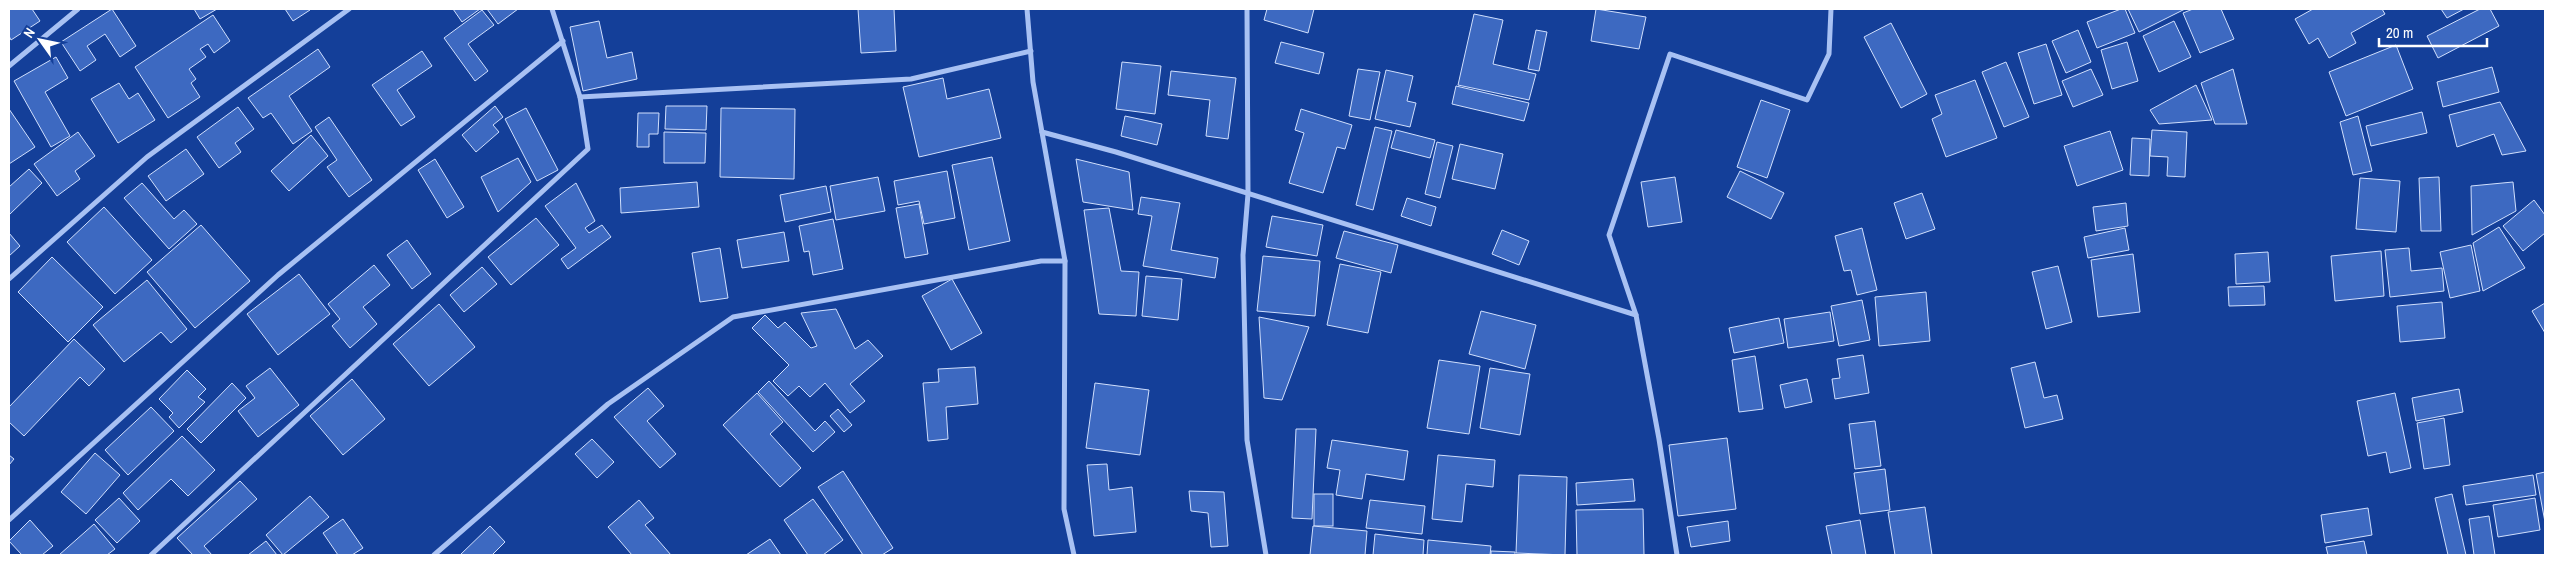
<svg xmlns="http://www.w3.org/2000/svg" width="2554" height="564" viewBox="0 0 2554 564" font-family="'Archivo Narrow',sans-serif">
	<rect width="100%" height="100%" fill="#143f99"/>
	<!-- building -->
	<g fill="#3d69c1" stroke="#d0dffd">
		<path d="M9,9H32L40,21L11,40L9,36Z"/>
		<path d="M112,9L136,46L120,57L105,34L87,46L96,60L80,71L61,42Z"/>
		<path d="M194,9H217L200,19Z"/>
		<path d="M285,9H309L310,10L293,21Z"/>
		<path d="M453,9H480L462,22Z"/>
		<path d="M487,9H518L498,24Z"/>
		<path d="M858,9H894L896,51L861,53Z"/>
		<path d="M1267,9H1314L1308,33L1264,20Z"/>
		<path d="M1596,9L1646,17L1639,49L1591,41Z"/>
		<path d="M2121,9H2125L2135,33L2097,48L2087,22Z"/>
		<path d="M2128,9H2185L2139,32Z"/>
		<path d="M2193,9H2221L2234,39L2200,53L2183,13Z"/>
		<path d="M2313,9H2382L2385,14L2351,33L2356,43L2329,58L2318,38L2309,44L2295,19Z"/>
		<path d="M2441,9H2464L2447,18Z"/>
		<path d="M2480,9H2490L2499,26L2438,58L2427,36Z"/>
		<path d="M482,10L494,25L468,44L488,71L475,81L444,38Z"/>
		<path d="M1474,14L1503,20L1493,64L1536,74L1529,100L1458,85Z"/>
		<path d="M213,15L230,41L214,53L208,44L200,49L206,57L189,69L196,79L191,83L200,97L168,118L135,67Z"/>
		<path d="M599,21L607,58L632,52L637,79L583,91L570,27Z"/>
		<path d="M2174,21L2191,57L2159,72L2143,36Z"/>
		<path d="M1891,23L1927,94L1901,108L1864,37Z"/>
		<path d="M1536,30L1547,32L1539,71L1528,69Z"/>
		<path d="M2078,30L2091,62L2066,73L2052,41Z"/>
		<path d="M1281,42L1324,53L1319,74L1275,63Z"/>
		<path d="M2127,42L2138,81L2112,89L2101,50Z"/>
		<path d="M2046,44L2062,95L2034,104L2018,53Z"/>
		<path d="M2396,45L2413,89L2346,116L2329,72Z"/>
		<path d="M318,49L330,67L289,96L312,131L293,144L271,113L263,118L248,98Z"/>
		<path d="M422,51L432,66L397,90L415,117L401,126L372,85Z"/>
		<path d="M56,57L68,78L45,92L70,136L51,147L14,81Z"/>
		<path d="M1122,62L1161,66L1155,114L1116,109Z"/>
		<path d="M2006,62L2029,117L2004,127L1982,72Z"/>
		<path d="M2492,67L2499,92L2443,107L2437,82Z"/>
		<path d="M1358,69L1380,72L1370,120L1349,116Z"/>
		<path d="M2091,69L2103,95L2073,107L2062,81Z"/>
		<path d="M2233,69L2247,124H2215L2201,83Z"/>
		<path d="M1386,70L1413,76L1407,101L1416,103L1410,127L1375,119Z"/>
		<path d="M1171,71L1236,78L1228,139L1206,136L1210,100L1168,95Z"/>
		<path d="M943,78L947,99L989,89L1001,138L919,157L903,87Z"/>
		<path d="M1975,80L1997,138L1946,157L1932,119L1942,114L1935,95Z"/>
		<path d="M119,83L129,99L138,93L155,120L118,143L91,99Z"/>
		<path d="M2196,85L2212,120L2159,124L2150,110Z"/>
		<path d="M1456,86L1529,103L1524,121L1452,104Z"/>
		<path d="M1761,100L1790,110L1767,178L1737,167Z"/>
		<path d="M2500,102L2526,151L2502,155L2494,134L2457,147L2449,115Z"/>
		<path d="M495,106L503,117L493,125L499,132L476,152L462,135Z"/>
		<path d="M666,106H707L706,130L665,129Z"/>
		<path d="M238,107L254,129L235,143L241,152L219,168L197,137Z"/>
		<path d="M526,108L558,170L537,181L505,119Z"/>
		<path d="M721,108L795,109L794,179L720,177Z"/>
		<path d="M9,109L35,147L9,164Z"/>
		<path d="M1301,109L1352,125L1345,149L1337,147L1323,193L1289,183L1304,133L1295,130Z"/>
		<path d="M2422,112L2427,133L2371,146L2366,126Z"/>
		<path d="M638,113H659L658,134H649V147H637Z"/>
		<path d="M1125,116L1162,124L1157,145L1121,136Z"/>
		<path d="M2358,116L2372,171L2353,175L2340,122Z"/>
		<path d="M329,117L372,180L349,197L327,167L337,160L315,127Z"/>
		<path d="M1375,127L1392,131L1373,210L1356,205Z"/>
		<path d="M1396,130L1435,140L1430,158L1391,148Z"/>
		<path d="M2152,130L2187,132L2185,177L2167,176L2168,157L2150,156Z"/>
		<path d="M2110,131L2123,170L2077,186L2064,146Z"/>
		<path d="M78,132L95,156L75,171L80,179L57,196L34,164Z"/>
		<path d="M664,132L706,133L705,163H664Z"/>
		<path d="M311,135L328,156L289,191L271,171Z"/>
		<path d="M2132,138L2150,139L2149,176L2130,175Z"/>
		<path d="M1437,142L1453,146L1440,198L1425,194Z"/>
		<path d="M1460,144L1503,154L1495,189L1452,179Z"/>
		<path d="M186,149L204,174L166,201L148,176Z"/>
		<path d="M992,157L1010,241L969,250L952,165Z"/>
		<path d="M518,158L531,182L498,212L481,177Z"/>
		<path d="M435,159L464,207L447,218L418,170Z"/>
		<path d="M1076,159L1129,172L1133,210L1083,202Z"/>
		<path d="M29,169L42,183L9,215V187Z"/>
		<path d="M947,171L955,218L924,224L919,201L898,205L894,181Z"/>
		<path d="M1740,171L1784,193L1771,219L1727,197Z"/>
		<path d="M878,177L885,211L836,220L830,186Z"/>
		<path d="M1675,177L1682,222L1648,227L1641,182Z"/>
		<path d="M2439,177L2441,231H2421L2419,178Z"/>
		<path d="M2360,178L2400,181L2396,232L2356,229Z"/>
		<path d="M697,182L699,207L621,213L620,188Z"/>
		<path d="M2513,182L2516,211L2472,235L2471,186Z"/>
		<path d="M142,183L174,219L184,210L197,224L169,249L124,198Z"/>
		<path d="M576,183L595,221L585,228L589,233L602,225L611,237L568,269L561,259L576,248L545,206Z"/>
		<path d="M826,186L831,212L785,222L780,195Z"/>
		<path d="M1922,193L1935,229L1906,239L1894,203Z"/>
		<path d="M1141,197L1180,203L1171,250L1218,258L1215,278L1143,266L1152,216L1138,214Z"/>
		<path d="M1407,198L1436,207L1431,226L1401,216Z"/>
		<path d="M2534,200L2545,215V233L2523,251L2503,226Z"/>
		<path d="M2126,203L2128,226L2096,231L2093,207Z"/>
		<path d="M919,204L928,254L905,258L896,208Z"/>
		<path d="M104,207L152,260L115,294L67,242Z"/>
		<path d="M1109,208L1121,271L1139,272L1136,316L1099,314L1084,210Z"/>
		<path d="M1272,216L1323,225L1317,256L1266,247Z"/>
		<path d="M536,218L559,245L511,285L488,257Z"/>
		<path d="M833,219L843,269L813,275L809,251L804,252L799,226Z"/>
		<path d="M201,225L250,281L195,328L147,272Z"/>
		<path d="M2499,227L2525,268L2483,291L2473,243Z"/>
		<path d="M1862,228L1877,290L1857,295L1851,270L1844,271L1835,236Z"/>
		<path d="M2125,228L2129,250L2088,258L2084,237Z"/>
		<path d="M1502,230L1529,241L1519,265L1492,254Z"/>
		<path d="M1344,231L1398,245L1391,273L1336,258Z"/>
		<path d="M784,232L789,261L742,268L737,240Z"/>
		<path d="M9,233L20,246L9,256Z"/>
		<path d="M407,240L431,274L412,289L387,255Z"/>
		<path d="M2471,245L2480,291L2450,298L2440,252Z"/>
		<path d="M720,248L728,298L700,302L692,253Z"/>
		<path d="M2409,248L2411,271L2442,268L2444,291L2390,297L2385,250Z"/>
		<path d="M2381,251L2384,296L2335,301L2331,256Z"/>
		<path d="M2268,252L2270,282L2236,284L2235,254Z"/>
		<path d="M2133,254L2140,312L2098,317L2091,260Z"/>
		<path d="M1263,256L1320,261L1315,316L1257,311Z"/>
		<path d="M52,257L103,307L68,342L18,292Z"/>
		<path d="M1340,264L1381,272L1368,333L1327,325Z"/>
		<path d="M374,265L390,285L363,307L377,324L350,348L332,326L340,319L328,304Z"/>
		<path d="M2058,266L2072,322L2046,329L2032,272Z"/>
		<path d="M482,267L497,284L464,312L450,295Z"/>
		<path d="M299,274L330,314L278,355L247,314Z"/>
		<path d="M1146,276L1182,279L1178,320L1142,316Z"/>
		<path d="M952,279L982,333L951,350L922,296Z"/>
		<path d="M147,280L187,329L171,343L161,332L124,362L93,325Z"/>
		<path d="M2264,286L2265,305L2229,306L2228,287Z"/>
		<path d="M1926,292L1930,341L1879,346L1875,297Z"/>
		<path d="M1862,300L1870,340L1839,346L1831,306Z"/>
		<path d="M2442,302L2445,338L2400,342L2397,306Z"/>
		<path d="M2545,303V333L2532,311Z"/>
		<path d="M439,304L475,347L429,386L393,344Z"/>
		<path d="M836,309L855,349L868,340L883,356L850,384L865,401L850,413L825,383L810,397L799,386L788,396L773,381L789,365L752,328L765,315L778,328L785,322L811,348L817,346L801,313Z"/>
		<path d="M1481,311L1536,325L1525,369L1469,354Z"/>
		<path d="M1830,312L1834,341L1788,348L1784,319Z"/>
		<path d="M1259,317L1309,327L1282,400L1264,398Z"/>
		<path d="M1779,318L1784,343L1734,353L1729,328Z"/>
		<path d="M74,339L105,369L89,386L80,377L24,436L9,422V407Z"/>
		<path d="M1863,355L1869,393L1835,399L1832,379L1840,378L1837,359Z"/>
		<path d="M1755,356L1763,409L1739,412L1732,360Z"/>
		<path d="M1439,360L1480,366L1469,434L1427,428Z"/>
		<path d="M2035,362L2044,398L2057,395L2063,419L2025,428L2011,368Z"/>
		<path d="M975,367L978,404L946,407L948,439L928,441L923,383L939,382L938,369Z"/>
		<path d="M270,368L299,405L258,437L238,411L255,398L246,386Z"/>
		<path d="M1490,368L1530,374L1520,435L1480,428Z"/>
		<path d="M187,370L206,389L198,397L205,402L179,428L169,417L173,413L159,399Z"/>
		<path d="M352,379L385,419L343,455L310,416Z"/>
		<path d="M1807,379L1812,402L1785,408L1780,385Z"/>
		<path d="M769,381L815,431L825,421L835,432L813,452L758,392Z"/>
		<path d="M232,383L246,398L201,443L187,429Z"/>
		<path d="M1095,383L1149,390L1140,455L1086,448Z"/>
		<path d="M648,388L664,406L647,421L676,454L660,468L614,417Z"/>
		<path d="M2459,389L2463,412L2416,421L2412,398Z"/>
		<path d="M757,393L783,422L770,434L801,468L780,487L723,425Z"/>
		<path d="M2395,393L2411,468L2390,473L2386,452L2368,456L2357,401Z"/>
		<path d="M151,407L174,431L128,475L105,450Z"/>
		<path d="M838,409L852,425L844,432L830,416Z"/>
		<path d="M2444,418L2450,465L2424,469L2417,423Z"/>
		<path d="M1875,421L1881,466L1855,469L1849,424Z"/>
		<path d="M1296,429H1316L1312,519L1292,518Z"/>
		<path d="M182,436L215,470L188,496L171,479L138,510L123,493Z"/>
		<path d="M1727,438L1736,509L1678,516L1669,445Z"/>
		<path d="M592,439L614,462L597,478L575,454Z"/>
		<path d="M1332,440L1408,451L1404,480L1366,474L1362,499L1336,495L1340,470L1327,468Z"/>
		<path d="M95,453L120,475L86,514L61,492Z"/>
		<path d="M9,455L14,459L9,465Z"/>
		<path d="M1438,455L1495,460L1493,487L1466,484L1462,522L1432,519Z"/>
		<path d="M1107,464L1109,490L1132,487L1136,532L1094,536L1087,465Z"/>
		<path d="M1885,469L1890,510L1860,514L1854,473Z"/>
		<path d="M843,471L893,548L882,555H863L818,487Z"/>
		<path d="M2545,472V522L2536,474Z"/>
		<path d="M1519,475L1567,477L1565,555L1516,553Z"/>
		<path d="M2533,475L2536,495L2466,505L2463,486Z"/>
		<path d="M1633,479L1635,501L1577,505L1576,483Z"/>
		<path d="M240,481L257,499L204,546L212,555H193L177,538Z"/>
		<path d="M1189,491L1224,492L1228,546L1211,547L1208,513L1191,511Z"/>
		<rect x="1314" y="494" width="19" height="32"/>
		<path d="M2452,494L2466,555H2448L2435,498Z"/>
		<path d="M310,496L329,517L283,555L266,535Z"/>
		<path d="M119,498L140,521L117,543L95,520Z"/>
		<path d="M2535,498L2540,530L2498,537L2493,505Z"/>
		<path d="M813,499L843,540L823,555H808L784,520Z"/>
		<path d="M639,500L654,518L645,525L671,555H632L608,527Z"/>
		<path d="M1370,500L1425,506L1422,534L1366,528Z"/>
		<path d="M1925,507L1932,555H1895L1888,512Z"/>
		<path d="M2368,508L2372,535L2325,543L2321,515Z"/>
		<path d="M1643,509L1644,555H1577L1576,510Z"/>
		<path d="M2489,516L2495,555H2474L2469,519Z"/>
		<path d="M343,519L363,548L352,555H338L323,533Z"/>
		<path d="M30,520L53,546L42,555H22L9,541Z"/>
		<path d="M1860,520L1866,555H1832L1826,526Z"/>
		<path d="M1728,521L1730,541L1691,547L1687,527Z"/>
		<path d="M94,524L115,549L107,555H59Z"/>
		<path d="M490,526L505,542L492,555H460Z"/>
		<path d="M1313,526L1367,531L1365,555H1310Z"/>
		<path d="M1375,534L1424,540L1423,555H1373Z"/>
		<path d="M770,539L781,555H746Z"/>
		<path d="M1428,540L1491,546L1490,555H1427Z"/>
		<path d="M266,541L277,555H248Z"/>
		<path d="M2364,541L2367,555H2328L2326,547Z"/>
		<path d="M1491,551L1515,552V555H1491Z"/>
	</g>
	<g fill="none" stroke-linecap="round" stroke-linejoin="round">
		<!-- minor -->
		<g stroke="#a8c1f3" stroke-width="5">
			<path d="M1027,9L1033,82L1065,261L1064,509L1074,555"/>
			<path d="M1247,9L1248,194L1243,255L1247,440L1266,555"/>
			<path d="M9,66L78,9"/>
			<path d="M580,97L911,79L1031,51"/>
			<path d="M1042,132L1116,152L1636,315"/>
			<path d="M9,279L147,157L349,9"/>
			<path d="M9,520L278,275L563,41"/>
			<path d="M151,555L588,149L580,97L552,9"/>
			<path d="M434,555L608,404L733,317L1041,261H1065"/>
			<path d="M1677,555L1659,439L1636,315L1609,235L1670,54L1807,100L1829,54L1831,9"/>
		</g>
	</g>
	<!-- border -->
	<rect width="2554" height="564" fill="none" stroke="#ffffff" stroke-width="20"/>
	<!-- north arrow -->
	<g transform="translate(40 40) rotate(303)" stroke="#143f99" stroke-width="4" paint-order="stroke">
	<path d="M0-4L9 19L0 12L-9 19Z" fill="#ffffff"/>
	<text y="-8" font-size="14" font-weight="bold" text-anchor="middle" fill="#ffffff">N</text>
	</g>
	<!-- scale -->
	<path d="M2379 38v8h108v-8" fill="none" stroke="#ffffff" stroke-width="2.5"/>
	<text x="2386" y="38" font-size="15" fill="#ffffff" stroke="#143f99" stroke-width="4" paint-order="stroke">20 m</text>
</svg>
